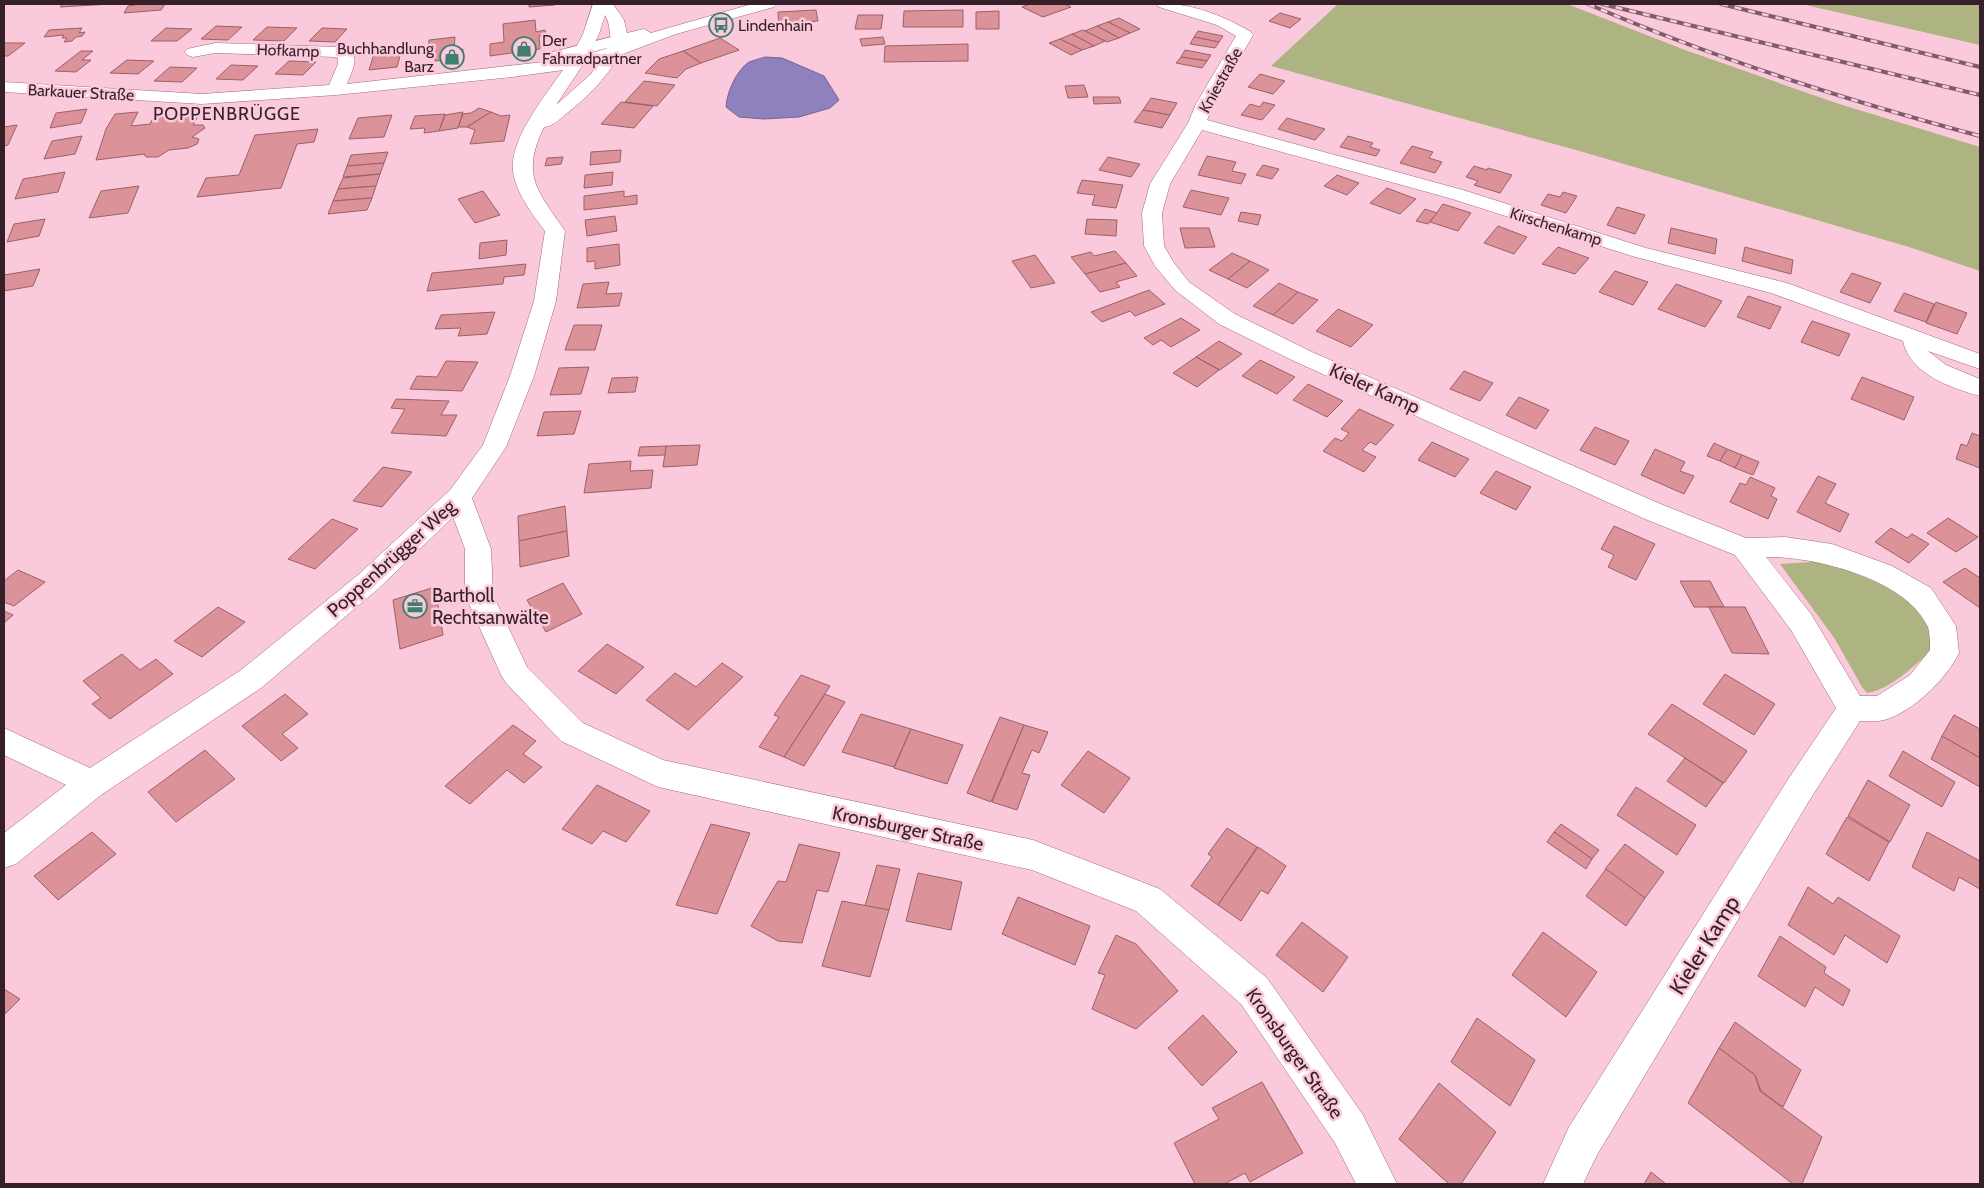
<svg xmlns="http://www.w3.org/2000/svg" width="1984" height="1188" viewBox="0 0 1984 1188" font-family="Cabin,sans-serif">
	<rect width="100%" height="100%" fill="#fac9db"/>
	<!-- green -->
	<g fill="#adb381">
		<path d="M1338,4H1567L1685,50L1836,103L1980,147V271L1909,247L1576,150L1271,66Z"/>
		<path d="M1802,4H1980V45L1810,6Z"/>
		<path d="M1828,561L1887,587L1912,603L1931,630L1933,649C1916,664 1890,690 1867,693L1862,687L1835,639L1780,564Z"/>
	</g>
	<!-- water -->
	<path fill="#8e81bd" stroke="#736490" d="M765,57L782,58L824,76L839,100L830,108L799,117L764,119L739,117L726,107C727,92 736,71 749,62C754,60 760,59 765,57Z"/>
	<!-- building -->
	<g fill="#dc9299" stroke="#9b6167">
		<path d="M63,4H111L60,7Z"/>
		<path d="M141,4H165L161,10L124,13L128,6Z"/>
		<path d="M529,4H555V5L529,7Z"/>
		<path d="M1030,4H1065L1071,7L1043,17L1022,7Z"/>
		<path d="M816,10L818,21L805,22L806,29L779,31L778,12Z"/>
		<path d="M963,10V27H903L904,11Z"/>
		<path d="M999,11V29H976V12Z"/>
		<path d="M1280,13L1301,19L1290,28L1269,21Z"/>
		<path d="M858,15H883L881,29H855Z"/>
		<path d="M1119,18L1140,29L1130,33L1108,22Z"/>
		<path d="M535,20L536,32L545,30L546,35L539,36L540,49L490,56V44L504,42L503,24Z"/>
		<path d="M1108,22L1130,33L1119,38L1097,26Z"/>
		<path d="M216,26L242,27L228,40L201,39Z"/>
		<path d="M1097,26L1119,38L1107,42L1085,31Z"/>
		<path d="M267,27L297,28L284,41L253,40Z"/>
		<path d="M82,28L79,33L85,32L82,36L76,37L72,41L64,42L67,38H62L64,35L44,37L49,30Z"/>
		<path d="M166,28L192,29L177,41H151Z"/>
		<path d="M322,28L347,29L335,42L309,41Z"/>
		<path d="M1083,30L1105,41L1094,46L1072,34Z"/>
		<path d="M1198,31L1223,36L1219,42L1194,37Z"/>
		<path d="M1072,34L1094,46L1082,50L1060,39Z"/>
		<path d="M455,37L454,50L463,49V58L435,61V57L428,58L429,40Z"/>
		<path d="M883,37L885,44L862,46L860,39Z"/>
		<path d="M1194,37L1219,42L1215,48L1190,44Z"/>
		<path d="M720,38L739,50L701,63L683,51Z"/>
		<path d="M1060,39L1082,50L1071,55L1049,43Z"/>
		<path d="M4,43H25L8,56H4Z"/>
		<path d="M968,44V61L884,62L885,46Z"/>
		<path d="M390,49L389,53L401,52L397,67L369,70L375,51Z"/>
		<path d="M1185,50L1211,55L1207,61L1181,57Z"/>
		<path d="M81,51H93L82,60H91L76,72L55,71Z"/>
		<path d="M683,51L701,63L686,69L677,78L645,73L659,59Z"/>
		<path d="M1181,57L1207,61L1202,68L1176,63Z"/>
		<path d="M127,60L154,61L138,74L110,73Z"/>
		<path d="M289,61L316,62L303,75L275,74Z"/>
		<path d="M231,65L258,66L243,80L216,79Z"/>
		<path d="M170,67L197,68L182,82L154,81Z"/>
		<path d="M1260,74L1285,81L1273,94L1248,87Z"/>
		<path d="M644,81L675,85L657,106L625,102Z"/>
		<path d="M1084,85L1088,97L1068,98L1065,86Z"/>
		<path d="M1093,97H1119L1121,103L1094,104Z"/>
		<path d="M1151,98L1177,103L1170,115L1143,110Z"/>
		<path d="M621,102L653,106L634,128L601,124Z"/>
		<path d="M1263,102L1275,105L1262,120L1241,115L1250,104L1260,107Z"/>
		<path d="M479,108L491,112L467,127H458L463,114L471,113Z"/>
		<path d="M87,109L81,123L50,128L56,113Z"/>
		<path d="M1143,110L1170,115L1162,128L1134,122Z"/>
		<path d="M138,112L131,126L150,124L153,118L169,116L167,119L194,113L198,116L193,125H203L205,128L192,137L199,139L197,144L188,148L169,150L158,157H147L145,156V154L96,160L106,129L115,114Z"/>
		<path d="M463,112L458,128L439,131L445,115Z"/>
		<path d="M491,112L501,116L510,115L504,141L470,144L475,130L467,127Z"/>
		<path d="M445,114L439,131L424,133L425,128L410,129L415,116Z"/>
		<path d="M392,115L384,137L349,139L358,118Z"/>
		<path d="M1287,118L1325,129L1315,140L1278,129Z"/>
		<path d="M17,125L8,145L4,146V127Z"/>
		<path d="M318,129L314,142L297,144L281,188L197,197L206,178L239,175L255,135Z"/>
		<path d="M82,136L75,154L44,159L52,141Z"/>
		<path d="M1348,136L1373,143L1370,147L1380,150L1376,156L1340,147Z"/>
		<path d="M1412,146L1433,152L1429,158L1442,162L1435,173L1400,163Z"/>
		<path d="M621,150L620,162L590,165L591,152Z"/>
		<path d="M388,152L384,163L347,166L351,155Z"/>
		<path d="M1207,156L1236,162L1232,171L1246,174L1241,184L1198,175Z"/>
		<path d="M563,157L561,164L545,166L547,158Z"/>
		<path d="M1108,157L1140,164L1131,177L1099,170Z"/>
		<path d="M384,163L380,174L343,177L347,166Z"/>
		<path d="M1263,165L1279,169L1272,179L1256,175Z"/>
		<path d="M1474,166L1487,170L1488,168L1512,175L1500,193L1474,185L1478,181L1466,177Z"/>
		<path d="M65,172L58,192L15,199L23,179Z"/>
		<path d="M613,172L612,185L584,188L585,175Z"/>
		<path d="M380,174L376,186L338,189L343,178Z"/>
		<path d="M1337,175L1359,183L1347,195L1324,186Z"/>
		<path d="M1082,180L1123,185L1116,208L1092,205L1095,195L1077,193Z"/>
		<path d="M139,186L128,213L89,218L101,191Z"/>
		<path d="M376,186L372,198L333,201L338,189Z"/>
		<path d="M1387,188L1416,199L1400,214L1370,203Z"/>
		<path d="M1191,190L1229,198L1221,215L1183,207Z"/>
		<path d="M483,191L500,215L475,223L458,199Z"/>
		<path d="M624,191V197L637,195V204L584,210V196Z"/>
		<path d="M1563,192L1577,196L1566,213L1541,205L1548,194L1560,197Z"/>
		<path d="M372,198L367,210L328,214L333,201Z"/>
		<path d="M1443,204L1471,213L1458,231L1430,222Z"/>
		<path d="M1617,207L1645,215L1635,234L1607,225Z"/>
		<path d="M1425,209L1437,213L1428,224L1416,221Z"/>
		<path d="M1241,212L1261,215L1258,225L1238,221Z"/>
		<path d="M615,216L617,231L587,236L585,220Z"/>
		<path d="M45,219L39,236L7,242L14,224Z"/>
		<path d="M1087,219L1117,220L1116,236L1085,234Z"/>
		<path d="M1498,226L1527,237L1514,254L1484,243Z"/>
		<path d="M1180,228H1209L1215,247L1185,248Z"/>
		<path d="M1671,228L1717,239L1715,254L1668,243Z"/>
		<path d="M507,240L506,255L479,259L480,243Z"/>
		<path d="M619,244L620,265L595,269V261L587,262V248Z"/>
		<path d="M1558,247L1589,258L1575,274L1542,264Z"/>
		<path d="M1745,247L1793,260L1791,274L1742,261Z"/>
		<path d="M1115,251L1126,263L1085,274L1071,257L1091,252L1094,256Z"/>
		<path d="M1232,253L1250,261L1228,279L1209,270Z"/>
		<path d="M1035,255L1055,283L1031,288L1012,261Z"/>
		<path d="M1250,261L1269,270L1247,288L1228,279Z"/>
		<path d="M1126,263L1137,276L1116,282L1120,287L1100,292L1085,274Z"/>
		<path d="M526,264L524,275L504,277L503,284L427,291L432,273Z"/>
		<path d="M40,269L33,286L4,291V275Z"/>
		<path d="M1615,271L1648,282L1633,305L1599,292Z"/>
		<path d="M1852,273L1881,283L1870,303L1840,292Z"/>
		<path d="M609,282L606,294L622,293L619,306L577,308L583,284Z"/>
		<path d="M1279,283L1298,292L1273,315L1253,306Z"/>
		<path d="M1676,284L1722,301L1705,327L1658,309Z"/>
		<path d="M1149,290L1165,304L1135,316L1130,311L1102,322L1091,312Z"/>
		<path d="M1298,292L1318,300L1293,324L1273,315Z"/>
		<path d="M1904,293L1934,304L1926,322L1894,311Z"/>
		<path d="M1748,296L1781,307L1770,329L1737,317Z"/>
		<path d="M1936,302L1967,313L1957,334L1926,323Z"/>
		<path d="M1338,309L1373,325L1351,347L1316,331Z"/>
		<path d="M495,312L487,334L458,336L461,328L435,329L441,315Z"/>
		<path d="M1181,318L1200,330L1171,347L1161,340L1153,345L1144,338Z"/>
		<path d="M1812,321L1850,334L1839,356L1801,342Z"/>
		<path d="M574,325H602L595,350H565Z"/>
		<path d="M1219,341L1242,354L1220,370L1196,357Z"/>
		<path d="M1196,357L1219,370L1197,387L1173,373Z"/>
		<path d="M1260,360L1295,377L1277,394L1242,376Z"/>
		<path d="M446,361L478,362L462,391L410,389L417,376L437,377Z"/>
		<path d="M589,367L581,394L550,395L559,368Z"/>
		<path d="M1464,371L1493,383L1480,401L1450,389Z"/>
		<path d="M638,377L635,392L608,393L612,378Z"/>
		<path d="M1862,377L1914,397L1904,420L1851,399Z"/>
		<path d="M1308,384L1343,401L1327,417L1293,400Z"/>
		<path d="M1519,397L1549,410L1536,429L1506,415Z"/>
		<path d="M396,399L449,401L441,415H457L446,436L391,433L405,409L391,408Z"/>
		<path d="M1359,409L1394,425L1376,445L1370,442L1362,450L1376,457L1364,472L1323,451L1335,438L1342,441L1349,433L1341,429Z"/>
		<path d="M581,411L574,434L537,436L544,412Z"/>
		<path d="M1595,427L1629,441L1615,465L1580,450Z"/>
		<path d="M1972,433L1980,436V468L1956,459L1961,444L1967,446Z"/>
		<path d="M1432,442L1469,459L1455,477L1418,460Z"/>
		<path d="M1714,443L1727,449L1720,461L1707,456Z"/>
		<path d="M700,445L697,465L663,467L666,446Z"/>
		<path d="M666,446L665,455L638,456L640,447Z"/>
		<path d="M1655,449L1685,462L1680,471L1694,476L1684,494L1641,475Z"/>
		<path d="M1727,449L1742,455L1735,468L1720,461Z"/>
		<path d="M1742,455L1759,462L1753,475L1735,468Z"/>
		<path d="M631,461L630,471L653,470L651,488L584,493L589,464Z"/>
		<path d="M383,467L412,472L382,507L353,501Z"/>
		<path d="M1496,471L1531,487L1516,510L1480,493Z"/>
		<path d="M1818,476L1836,484L1825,503L1849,514L1840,532L1797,512Z"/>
		<path d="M1750,477L1775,488L1771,496L1777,499L1768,519L1730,502L1740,483L1746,485Z"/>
		<path d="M565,506L567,531L519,541L518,516Z"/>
		<path d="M1948,518L1978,537L1956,552L1927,533Z"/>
		<path d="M332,519L358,529L315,569L288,559Z"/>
		<path d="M1614,526L1655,544L1636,580L1608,567L1614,555L1601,549Z"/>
		<path d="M1891,528L1907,538L1912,534L1929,544L1909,563L1875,542Z"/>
		<path d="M567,531L569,556L520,567L519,541Z"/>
		<path d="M1965,568L1980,578V608L1943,582Z"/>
		<path d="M18,570L45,582L14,606L4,602V581Z"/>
		<path d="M1680,581H1710L1724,607H1694Z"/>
		<path d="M563,583L582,614L546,632L527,600Z"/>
		<path d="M435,587L443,635L400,649L393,600Z"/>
		<path d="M218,607L245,622L202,657L174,641Z"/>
		<path d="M1709,607H1745L1769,654L1732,653Z"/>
		<path d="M4,611L13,615L4,623Z"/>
		<path d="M607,644L644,667L616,694L578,671Z"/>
		<path d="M122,654L140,670L156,659L173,674L110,719L92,704L101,698L83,681Z"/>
		<path d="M722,663L743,677L688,730L646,700L675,673L696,687Z"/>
		<path d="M1725,674L1775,704L1754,735L1703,704Z"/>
		<path d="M801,675L830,686L784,757L759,747L779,717L774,715Z"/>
		<path d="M285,694L308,714L282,734L298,748L281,761L242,726Z"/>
		<path d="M825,694L845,702L804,766L784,757Z"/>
		<path d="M1672,704L1747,751L1724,783L1648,734Z"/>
		<path d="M861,714L911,729L894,767L842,752Z"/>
		<path d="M1954,715L1980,729V758L1942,736Z"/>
		<path d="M1000,717L1024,725L991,802L967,793Z"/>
		<path d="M513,725L536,741L523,754L542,767L524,783L507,770L470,804L445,786Z"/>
		<path d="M1024,725L1048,732L1039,753L1032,750L1022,773L1030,775L1017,810L992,802Z"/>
		<path d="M911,729L963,745L947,784L894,768Z"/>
		<path d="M1942,736L1980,758V787L1931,759Z"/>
		<path d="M205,750L235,779L176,822L148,792Z"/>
		<path d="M1088,751L1130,778L1104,813L1061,785Z"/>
		<path d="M1903,751L1955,782L1942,807L1889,776Z"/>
		<path d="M1685,758L1723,783L1706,807L1667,781Z"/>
		<path d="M1868,780L1910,805L1890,842L1848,816Z"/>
		<path d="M597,785L650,811L626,842L603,831L592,844L562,829Z"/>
		<path d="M1636,787L1696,825L1677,855L1617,815Z"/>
		<path d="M1847,817L1889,842L1869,881L1826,854Z"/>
		<path d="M711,824L750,833L717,914L676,905Z"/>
		<path d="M1561,824L1599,850L1592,859L1554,832Z"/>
		<path d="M1227,828L1257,847L1218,905L1191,886L1212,857L1208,854Z"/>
		<path d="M92,832L116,854L58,900L34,876Z"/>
		<path d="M1554,832L1592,859L1586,869L1547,842Z"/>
		<path d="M1927,832L1980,861V889L1959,877L1954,891L1912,867Z"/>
		<path d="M799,844L840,853L828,892L817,890L802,943L778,941L751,926L778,881L786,882Z"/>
		<path d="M1625,844L1664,872L1645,898L1605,869Z"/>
		<path d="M1258,847L1286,866L1268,894L1261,890L1241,921L1218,905Z"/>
		<path d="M877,865L900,869L889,910L865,906Z"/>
		<path d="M1606,869L1645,898L1626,926L1586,896Z"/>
		<path d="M918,873L962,882L951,930L906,921Z"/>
		<path d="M1808,887L1833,904L1838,897L1900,936L1887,963L1845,935L1834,955L1788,925Z"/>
		<path d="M1018,897L1090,926L1075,965L1002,934Z"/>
		<path d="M842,901L889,910L870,977L822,966Z"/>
		<path d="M1302,922L1348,957L1323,992L1276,955Z"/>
		<path d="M1543,932L1597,972L1566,1017L1512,975Z"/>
		<path d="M1116,935L1136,944L1178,991L1136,1029L1092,1009L1105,975L1098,973Z"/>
		<path d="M1780,936L1826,967L1824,973L1850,990L1843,1006L1815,987L1805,1007L1758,976Z"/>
		<path d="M4,989L20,999L4,1015Z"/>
		<path d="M1203,1015L1237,1052L1202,1086L1168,1048Z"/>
		<path d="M1477,1018L1535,1060L1510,1106L1451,1062Z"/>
		<path d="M1735,1022L1801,1070L1783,1107L1761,1091L1755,1075L1719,1048Z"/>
		<path d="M1719,1048L1755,1075L1760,1091L1822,1137L1802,1184H1793L1688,1103Z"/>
		<path d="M1262,1082L1303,1153L1250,1182L1245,1173L1224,1184H1195L1174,1143L1219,1119L1212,1108Z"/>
		<path d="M1439,1083L1496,1132L1461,1184H1449L1399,1139Z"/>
		<path d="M1651,1172L1666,1184H1644Z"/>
	</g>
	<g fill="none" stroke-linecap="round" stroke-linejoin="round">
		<!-- street casing -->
		<g stroke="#9f697f" stroke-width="1">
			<g id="street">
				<path d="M1156,4C1189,2 1222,15 1251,32L1253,35L1214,104L1207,120L1463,190L1646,248L1787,283L1980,354V369L1928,351L1946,365L1980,379V396C1951,388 1910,374 1903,341L1771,293L1632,256L1449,198L1202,130L1170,184L1162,213L1164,246L1174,263L1189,282L1235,314L1312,352L1663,505L1746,538L1785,537L1832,544L1892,566L1931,588L1956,626L1959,653C1946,679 1913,712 1884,720C1877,722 1868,721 1860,721L1809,801L1597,1155L1583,1184H1543L1569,1127L1787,781L1836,708L1791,630L1735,555L1645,519L1296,362L1219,324L1175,290L1155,266L1144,246L1142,213L1150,184L1188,123L1196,104L1236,36L1217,25L1159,7ZM1766,557C1814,556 1907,579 1928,627C1930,634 1930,643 1930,650L1910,675L1877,696H1860L1811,614Z"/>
				<path d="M619,35L625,37L627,40C613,71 593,93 566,114C559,120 553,126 544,127C520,176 538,191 565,231L556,301L534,376L506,447L472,498L491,549L493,595L527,667L583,723L663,760L1033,840L1160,889L1267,978L1363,1115L1397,1184H1356L1335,1143L1241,1004L1136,911L1032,870L658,787L561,741L506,683L501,675L465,595V549L453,517L378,589L261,688L101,795L16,864L4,868V833L66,785L4,755V728L90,768L241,670L358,575L450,490L483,445L510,376L534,301L545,231C533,215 519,197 514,177C505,144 545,96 563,70L512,77L336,95L202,104L4,92V82L202,94L329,85L338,64V58L336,57L215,53L193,57L187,55L185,52L187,49L215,43L338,47C363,53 354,65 347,84L552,61L547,57L549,53ZM607,48L591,74L556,105L584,63L582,59L576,58L564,60Z"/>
			</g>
		</g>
		<!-- secondary casing -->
		<g stroke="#9f697f" stroke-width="1">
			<path id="secondary" d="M593,4H613L624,20L627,33L644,29L651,33L752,4H777L774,7L676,34L620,55L576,68L570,67L568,63L583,34ZM605,15C611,24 608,35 613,43L618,45L589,54L599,34Z"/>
		</g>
		<!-- street -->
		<use href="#street" fill="#fff" fill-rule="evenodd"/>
		<!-- secondary -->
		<use href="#secondary" fill="#fff" fill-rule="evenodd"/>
		<!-- rail casing -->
		<g stroke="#7d5d69" stroke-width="4">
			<g id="rail">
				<path d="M1588,4C1715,59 1846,100 1980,136"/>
				<path d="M1602,4L1980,95"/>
				<path d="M1721,4L1980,67"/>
			</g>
		</g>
		<!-- rail -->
		<use href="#rail" stroke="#fac9db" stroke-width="2.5" stroke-dasharray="7" stroke-linecap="butt"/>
	</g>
	<!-- icons -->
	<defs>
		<g id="bus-ring" transform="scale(1.25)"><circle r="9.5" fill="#fac9db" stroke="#3f7f6d" stroke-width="1.5"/><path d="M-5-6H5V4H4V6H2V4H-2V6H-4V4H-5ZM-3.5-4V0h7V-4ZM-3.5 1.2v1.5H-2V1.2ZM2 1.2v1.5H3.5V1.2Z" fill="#3f7f6d"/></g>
		<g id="shop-ring" transform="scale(1.25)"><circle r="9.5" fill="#fac9db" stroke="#3f7f6d" stroke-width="1.5"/><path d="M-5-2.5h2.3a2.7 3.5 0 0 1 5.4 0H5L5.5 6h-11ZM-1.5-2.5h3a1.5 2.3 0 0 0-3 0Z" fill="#3f7f6d"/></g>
		<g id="office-ring" transform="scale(1.25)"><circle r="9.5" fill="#fac9db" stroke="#3f7f6d" stroke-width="1.5"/><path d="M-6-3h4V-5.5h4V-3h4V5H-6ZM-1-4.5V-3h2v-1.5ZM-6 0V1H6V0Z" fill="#3f7f6d"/></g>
	</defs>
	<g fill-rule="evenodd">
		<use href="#bus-ring" x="721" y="25"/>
		<use href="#shop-ring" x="524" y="49"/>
		<use href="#shop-ring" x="452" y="57"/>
		<use href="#office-ring" x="415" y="606"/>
	</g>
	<g text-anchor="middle" stroke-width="5" stroke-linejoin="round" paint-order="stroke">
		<!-- far-poi labels -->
		<g font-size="16" fill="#351f28" stroke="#fac9db" text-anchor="start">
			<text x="738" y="31">Lindenhain</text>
			<text x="542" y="46">Der<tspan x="542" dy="18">Fahrradpartner</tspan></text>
			<text x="434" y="54" text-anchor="end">Buchhandlung<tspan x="434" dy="18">Barz</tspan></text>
		</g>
		<!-- far-street labels -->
		<g font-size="16" fill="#351f28" stroke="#fac9db">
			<text transform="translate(288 50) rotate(2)" y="6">Hofkamp</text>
			<text transform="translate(1220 80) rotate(-61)" y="6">Kniestraße</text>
			<text transform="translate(81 92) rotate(3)" y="6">Barkauer Straße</text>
			<text transform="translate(1556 226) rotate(17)" y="6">Kirschenkamp</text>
		</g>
		<!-- far-quarter labels -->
		<g font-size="18" letter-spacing="1" fill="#351f28" stroke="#fac9db">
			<text x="227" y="120">POPPENBRÜGGE</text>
		</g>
		<!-- street labels -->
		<g font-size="19" fill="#351f28" stroke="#fac9db">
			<text transform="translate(1375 388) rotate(24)" y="7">Kieler Kamp</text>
			<text transform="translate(391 558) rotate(-42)" y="7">Poppenbrügger Weg</text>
			<text transform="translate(908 828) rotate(12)" y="7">Kronsburger Straße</text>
			<text transform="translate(1295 1053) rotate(55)" y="7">Kronsburger Straße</text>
		</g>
		<!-- poi labels -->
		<g font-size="19" fill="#351f28" stroke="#fac9db" text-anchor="start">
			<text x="432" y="602">Bartholl<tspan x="432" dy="22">Rechtsanwälte</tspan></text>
		</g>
		<!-- near-street labels -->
		<g font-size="22" fill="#351f28" stroke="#fac9db">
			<text transform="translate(1704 945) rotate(-58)" y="8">Kieler Kamp</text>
		</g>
	</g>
	<!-- border -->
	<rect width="1984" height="1188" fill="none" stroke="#351f28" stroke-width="10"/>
</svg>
